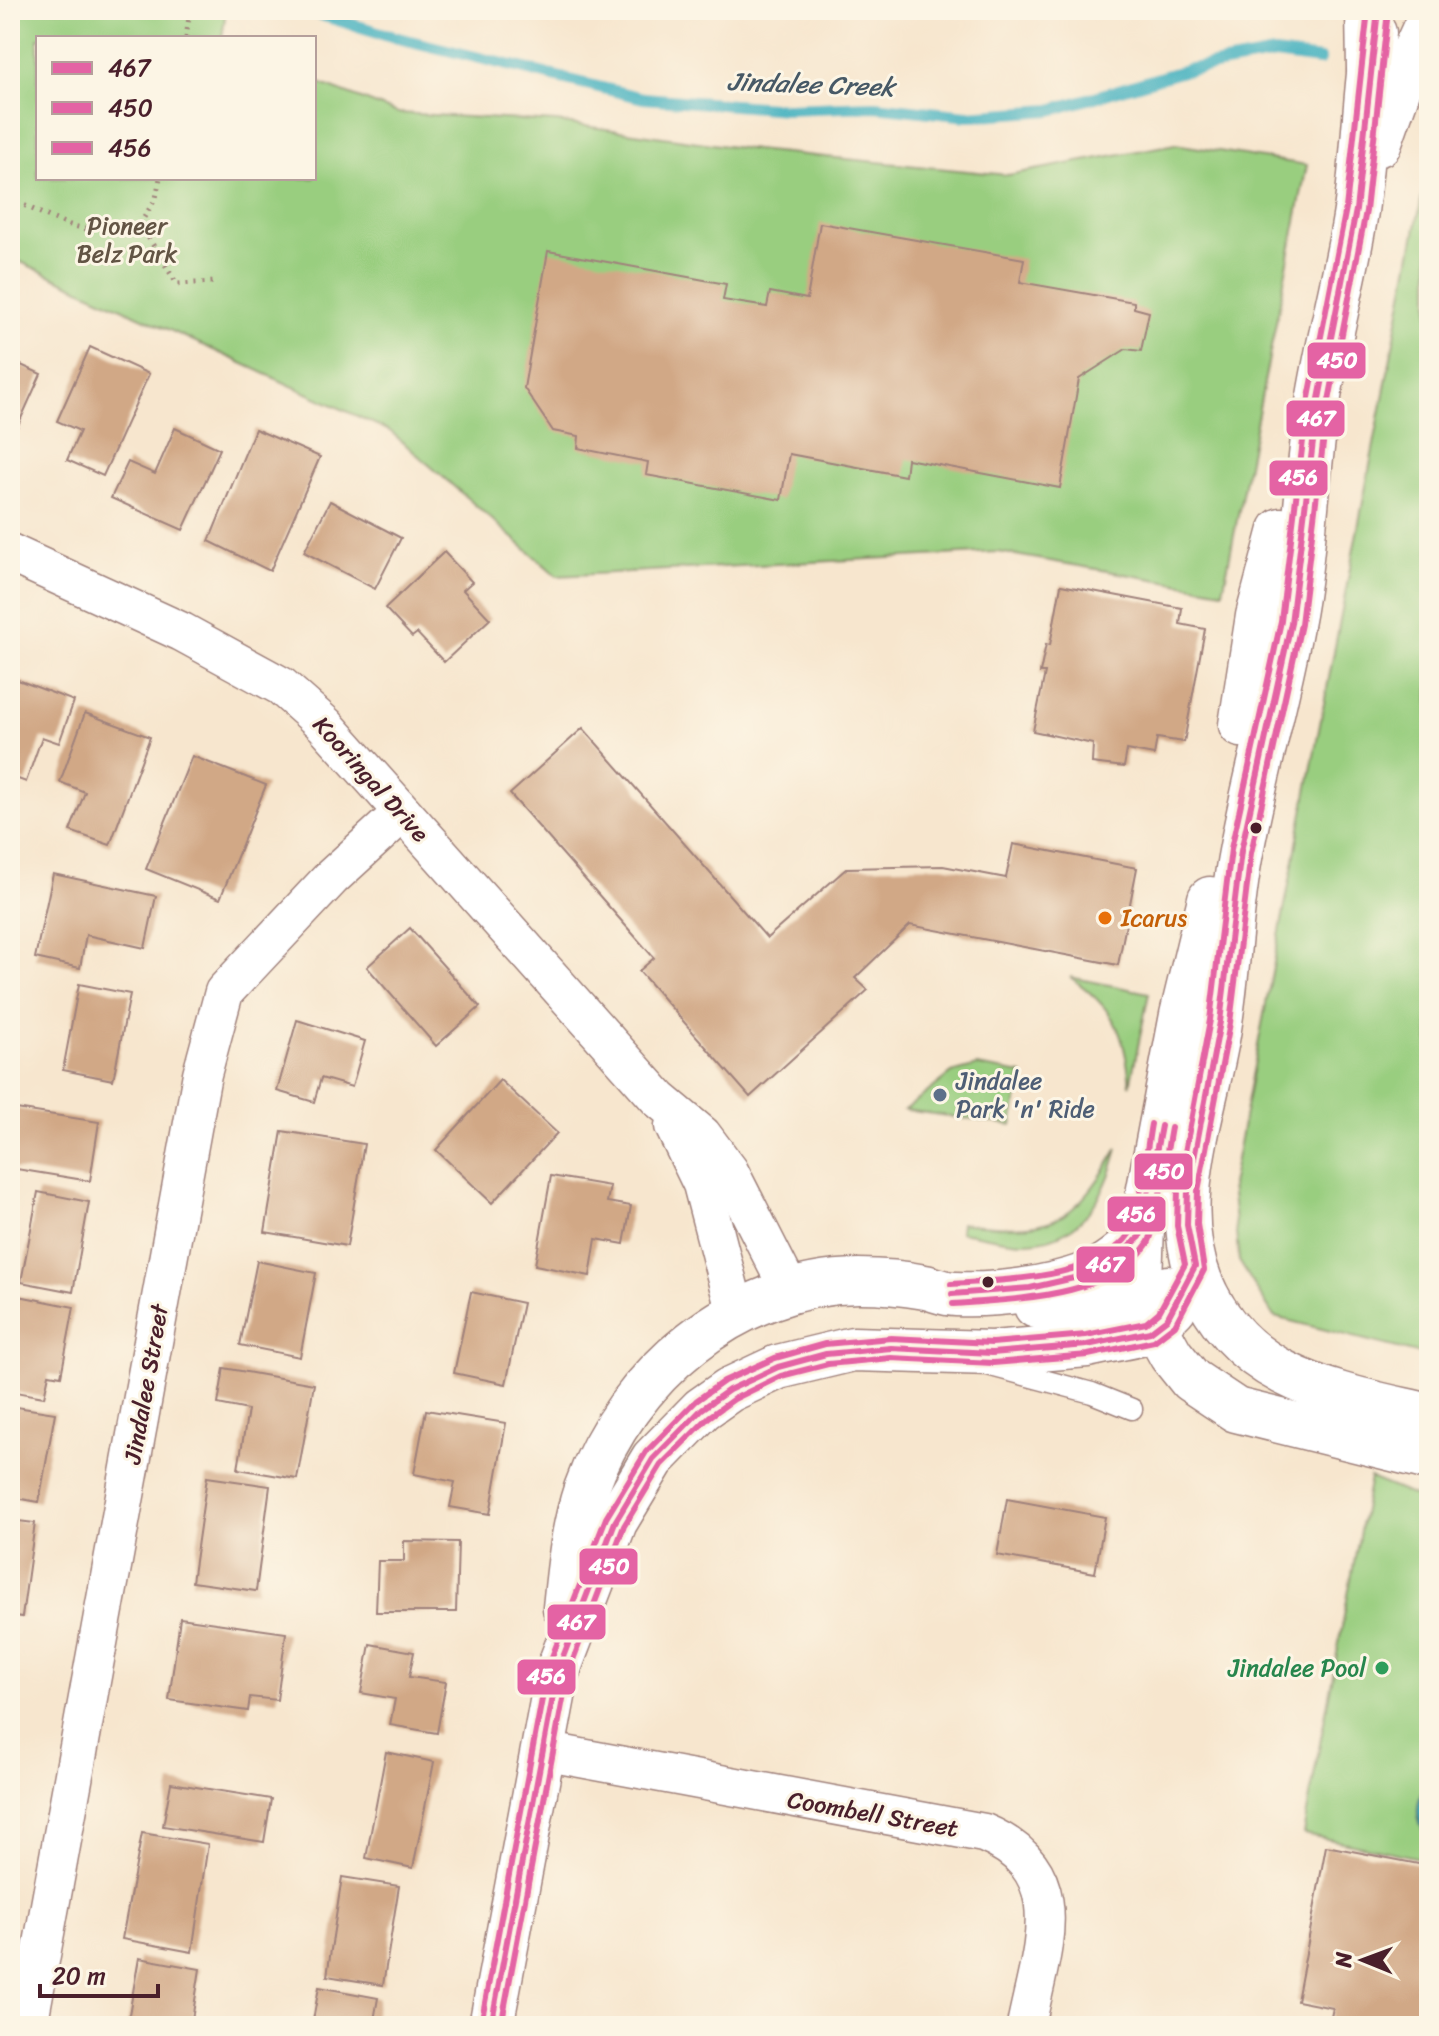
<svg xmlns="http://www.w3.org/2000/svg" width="1439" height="2036" viewBox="0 0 1439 2036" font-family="Sriracha,sans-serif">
	<rect width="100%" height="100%" fill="#fcf5e5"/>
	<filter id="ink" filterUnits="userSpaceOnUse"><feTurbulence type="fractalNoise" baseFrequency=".0125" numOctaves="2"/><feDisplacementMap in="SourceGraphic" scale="16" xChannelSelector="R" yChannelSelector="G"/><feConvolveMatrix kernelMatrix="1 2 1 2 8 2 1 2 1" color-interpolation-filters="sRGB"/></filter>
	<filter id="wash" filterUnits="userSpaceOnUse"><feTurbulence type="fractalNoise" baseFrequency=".006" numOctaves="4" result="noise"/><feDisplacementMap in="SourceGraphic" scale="32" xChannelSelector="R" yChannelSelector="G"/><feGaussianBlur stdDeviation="1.8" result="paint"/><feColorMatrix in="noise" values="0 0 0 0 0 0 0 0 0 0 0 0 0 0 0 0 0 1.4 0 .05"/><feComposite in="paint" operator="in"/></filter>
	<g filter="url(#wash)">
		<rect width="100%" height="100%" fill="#f7e6ce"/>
		<!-- green -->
		<g fill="#99ce7f" stroke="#727655" stroke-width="2">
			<path d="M10,10H226L222,38H38V178H314V81L398,113L556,122L755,150L1008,175L1175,144L1307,165L1223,591L998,552L557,576L390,431L10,257Z"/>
			<path d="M1429,160V1356L1274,1317L1239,1261L1231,1185Z"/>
			<path d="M1070,977L1149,993L1130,1085C1125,1031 1114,1008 1070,977Z"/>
			<path d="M977,1066L1022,1074L1012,1125L905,1110L952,1073Z"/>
			<path d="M1118,1148C1106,1196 1080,1243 1023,1242C1002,1241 981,1235 960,1232L961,1223C1051,1233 1071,1228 1118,1148Z"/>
			<path d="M1370,1478L1429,1502V1860L1303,1834Z"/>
		</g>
		<!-- water -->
		<path fill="#42b0bf" stroke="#466875" stroke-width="2" d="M1429,1782V1838C1413,1821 1415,1799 1429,1782Z"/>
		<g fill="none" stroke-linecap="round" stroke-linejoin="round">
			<!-- stream -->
			<path stroke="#42b0bf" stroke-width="12" d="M304,10L398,38L643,98L786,109L875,106L967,116L1051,110L1186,70L1275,54L1320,60"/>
		</g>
		<g id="blocks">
			<!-- building -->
			<g fill="#d1a886">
				<path d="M820,223L1024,259L1020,282L1134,302V308L1149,312L1141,351L1126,349L1079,379L1060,488L907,459L905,476L789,454L781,500L646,475L648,462L578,448L579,436L553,431L524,388L548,251L726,284L723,300L767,307L770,292L807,299Z"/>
				<path d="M90,347L149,374L103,476L67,460L80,431L57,421Z"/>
				<path d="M10,360L41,374L10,443Z"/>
				<path d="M175,428L220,449L183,530L111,498L128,462L155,474Z"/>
				<path d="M255,429L320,457L270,571L209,541Z"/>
				<path d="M330,501L401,538L375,589L304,552Z"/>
				<path d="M444,552L472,582L463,590L490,619L444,662L417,633L412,637L385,608Z"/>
				<path d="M1061,585L1182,608L1180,624L1205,629L1184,742L1157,738L1154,755L1127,750L1124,767L1092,763L1093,744L1033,731L1045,673H1040L1046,644L1050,645Z"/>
				<path d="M10,677L74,701L59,743L42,737L26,782L10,776Z"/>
				<path d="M85,713L150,737L110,845L70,831L85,792L60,782Z"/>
				<path d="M583,728L767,938L847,868L943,866L1006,878L1013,844L1137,868L1118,965L910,925L855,978L868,990L750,1097L639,971L654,958L510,794Z"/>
				<path d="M192,756L266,785L220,899L146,869Z"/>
				<path d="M53,874L156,896L145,948L86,935L80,968L35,958Z"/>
				<path d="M410,928L480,1007L436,1046L367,967Z"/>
				<path d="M79,984L130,994L113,1080L63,1070Z"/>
				<path d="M297,1020L365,1041L352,1087L321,1078L314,1102L277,1091Z"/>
				<path d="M500,1080L557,1133L492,1203L436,1150Z"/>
				<path d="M10,1108L99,1122L90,1181L10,1168Z"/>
				<path d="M282,1131L364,1144L347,1246L265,1232Z"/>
				<path d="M551,1176L610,1186L607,1202L631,1206L624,1244L596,1239L590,1276L535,1265Z"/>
				<path d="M38,1192L89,1202L73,1292L21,1282Z"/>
				<path d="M257,1261L316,1273L300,1357L240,1345Z"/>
				<path d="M471,1292L523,1303L506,1384L454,1373Z"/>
				<path d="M14,1295L74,1307L61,1376L49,1374L44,1397L10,1391V1316Z"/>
				<path d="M224,1368L314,1384L297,1479L238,1469L248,1410L218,1404Z"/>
				<path d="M10,1406L55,1413L39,1502L10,1497Z"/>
				<path d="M426,1410L506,1423L490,1514L450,1507L455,1482L414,1474Z"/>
				<path d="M207,1477L270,1486L256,1591L192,1582Z"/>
				<path d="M1007,1499L1105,1517L1095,1573L997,1555Z"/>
				<path d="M10,1520L35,1523L22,1617L10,1615Z"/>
				<path d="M404,1541L458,1542L456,1612H376L378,1561H404Z"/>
				<path d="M180,1618L286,1633L277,1700L250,1697L248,1711L169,1700Z"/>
				<path d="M370,1644L414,1652L409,1677L446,1682L437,1733L390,1725L395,1699L361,1693Z"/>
				<path d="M386,1752L434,1762L413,1868L366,1858Z"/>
				<path d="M171,1783L271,1799L264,1842L163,1826Z"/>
				<path d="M142,1833L208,1844L192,1952L122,1939Z"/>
				<path d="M1326,1846L1429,1866V2026H1329L1333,2008L1297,2001Z"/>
				<path d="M342,1877L399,1886L383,1985L327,1976Z"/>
				<path d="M139,1958L200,1969L191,2026H127Z"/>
				<path d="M319,1987L378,1998L373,2026H312Z"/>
			</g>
		</g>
	</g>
	<g filter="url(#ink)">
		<use href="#blocks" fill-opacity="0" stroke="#a0827c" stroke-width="2"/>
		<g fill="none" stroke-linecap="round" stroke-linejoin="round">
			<!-- lane casing -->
			<g stroke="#a0827c" stroke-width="23">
				<path id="lane" d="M991,1366L1092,1393L1132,1409"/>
			</g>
			<!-- street casing -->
			<g stroke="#a0827c" stroke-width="41">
				<g id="street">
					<path d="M10,553L182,632L281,686L325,725L659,1099L702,1135L729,1171L791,1293"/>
					<path d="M674,1126L702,1184L736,1314"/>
					<path d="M543,1751L984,1833C1075,1871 1041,1950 1026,2026"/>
					<path d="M28,2026L202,1074L224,992L332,877L402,813"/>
				</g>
			</g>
			<!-- secondary casing -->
			<g stroke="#a0827c" stroke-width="47">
				<g id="secondary">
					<path d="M1374,33C1365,92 1364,152 1356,211C1346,277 1327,342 1317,409C1306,480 1305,554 1291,625C1277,701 1255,776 1241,852C1230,908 1229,965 1220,1022C1208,1105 1167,1198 1200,1281C1241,1382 1336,1394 1429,1416"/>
					<path d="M1379,144L1403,76L1429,19"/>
					<path d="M1241,725L1258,616L1281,530"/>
					<path d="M1210,899L1182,1015L1142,1226L1140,1281L1150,1317L1171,1355L1191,1380L1236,1410L1429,1458"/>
					<path d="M1036,1306C1073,1309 1136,1306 1168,1288"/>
					<path d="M565,1608C569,1568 573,1527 586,1489C626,1376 736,1282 859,1281C881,1281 904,1283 925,1287C935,1289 945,1294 955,1294C996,1296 1047,1289 1086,1275C1107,1267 1124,1252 1140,1237"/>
					<path d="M491,2026L558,1670L615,1522L653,1459L702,1409L729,1390L778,1367L853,1349L992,1353L1087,1345L1150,1332L1174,1308"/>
				</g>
			</g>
			<!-- highway casing -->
			<g stroke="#a0827c" stroke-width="47">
				<path id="highway" d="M1368,10L1369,69"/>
			</g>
			<!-- path -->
			<g stroke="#a0827c" stroke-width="5" stroke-dasharray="2 6" stroke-linecap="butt">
				<path d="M186,38L190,10"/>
				<path d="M10,199C65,223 79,238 140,224L156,198L160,178"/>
				<path d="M140,224L177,284L215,282"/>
			</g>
			<!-- lane -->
			<use href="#lane" stroke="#fff" stroke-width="20"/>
			<!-- street -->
			<use href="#street" stroke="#fff" stroke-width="38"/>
			<!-- secondary -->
			<use href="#secondary" stroke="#fff" stroke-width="44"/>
			<!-- highway -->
			<use href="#highway" stroke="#fff" stroke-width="44"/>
			<!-- bus-1 casing -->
			<g stroke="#fcf5e5" stroke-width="12">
				<g id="bus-1">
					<path d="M952,1294L1030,1288L1087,1275L1115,1259L1140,1237L1161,1126"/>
					<path d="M491,2026L558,1670L615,1522L653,1459L702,1409L729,1390L778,1367L826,1354L891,1348L992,1353L1087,1345L1150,1332L1167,1319L1195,1266L1187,1225L1188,1190L1220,1022L1241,851L1291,623L1317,409L1356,210L1378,10"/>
				</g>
			</g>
			<!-- bus-2 casing -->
			<g stroke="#fcf5e5" stroke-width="12">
				<g id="bus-2">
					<path d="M953,1304C1012,1299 1110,1299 1148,1243C1156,1232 1167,1147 1171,1128"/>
					<path d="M501,2026L568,1673L624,1526L661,1465L709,1417L734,1399L781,1376L828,1364L891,1358L993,1363L1088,1355L1154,1341L1175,1325L1204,1270L1197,1224L1198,1191L1230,1023L1251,853L1301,624L1327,411L1366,211L1388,11"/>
				</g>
			</g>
			<!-- bus-3 casing -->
			<g stroke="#fcf5e5" stroke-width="12">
				<g id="bus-3">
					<path d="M951,1284C1002,1280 1098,1280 1130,1233C1139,1219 1147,1145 1151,1124"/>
					<path d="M481,2024L548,1667L606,1518L646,1452L696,1401L724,1381L775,1358L825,1344L891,1338L992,1343L1086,1335L1146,1323L1159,1312L1185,1264L1177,1226L1178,1189L1210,1020L1231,849L1281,621L1307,408L1346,208L1368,10"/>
				</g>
			</g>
			<!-- bus-1 -->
			<use href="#bus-1" stroke="#e463a4" stroke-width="6"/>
			<!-- bus-2 -->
			<use href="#bus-2" stroke="#e463a4" stroke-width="6"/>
			<!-- bus-3 -->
			<use href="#bus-3" stroke="#e463a4" stroke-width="6"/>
		</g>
	</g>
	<!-- markers -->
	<g fill="#4a1f2b" stroke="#fcf5e5" stroke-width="3">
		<circle cx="1256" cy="828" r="7"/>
		<circle cx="988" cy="1282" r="7"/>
	</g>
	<circle fill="#e8710a" stroke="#fcf5e5" stroke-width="3" cx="1105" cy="918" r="8"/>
	<circle fill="#5c6f8a" stroke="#fcf5e5" stroke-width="3" cx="940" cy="1095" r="8"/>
	<circle fill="#2e9e5b" stroke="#fcf5e5" stroke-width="3" cx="1382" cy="1668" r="8"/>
	<g text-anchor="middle" stroke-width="6" stroke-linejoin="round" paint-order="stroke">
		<!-- park labels -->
		<g font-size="24" fill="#625444" stroke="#fcf5e5">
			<text x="127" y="234">Pioneer<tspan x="127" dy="28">Belz Park</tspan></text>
		</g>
		<!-- street labels -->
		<g font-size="24" fill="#4a1f2b" stroke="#fcf5e5">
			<text transform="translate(371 779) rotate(48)" y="8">Kooringal Drive</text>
			<text transform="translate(146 1384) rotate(-80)" y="8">Jindalee Street</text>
			<text transform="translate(873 1814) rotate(10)" y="8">Coombell Street</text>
		</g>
		<!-- food labels -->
		<g font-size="24" fill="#c56008" stroke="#fcf5e5" text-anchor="start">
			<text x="1121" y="926">Icarus</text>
		</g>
		<!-- service labels -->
		<g font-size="24" fill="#4e5e75" stroke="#fcf5e5" text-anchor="start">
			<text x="956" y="1089">Jindalee<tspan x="956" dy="28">Park 'n' Ride</tspan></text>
		</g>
		<!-- leisure labels -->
		<g font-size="24" fill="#27864d" stroke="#fcf5e5" text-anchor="end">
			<text x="1366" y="1676">Jindalee Pool</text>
		</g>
		<!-- water labels -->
		<g font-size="26" font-style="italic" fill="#475966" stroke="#fcf5e5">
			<text transform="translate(811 84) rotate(2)" y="9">Jindalee Creek</text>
		</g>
	</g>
	<g stroke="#fcf5e5" stroke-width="3">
		<rect x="1306" y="341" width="61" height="39" rx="8" fill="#e463a4"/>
		<rect x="1285" y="399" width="61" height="39" rx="8" fill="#e463a4"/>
		<rect x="1268" y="459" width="61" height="38" rx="8" fill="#e463a4"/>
		<rect x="1133" y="1152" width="61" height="39" rx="8" fill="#e463a4"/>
		<rect x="1106" y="1195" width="61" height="38" rx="8" fill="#e463a4"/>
		<rect x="1075" y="1245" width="61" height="39" rx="8" fill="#e463a4"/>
		<rect x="578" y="1547" width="61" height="39" rx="8" fill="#e463a4"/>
		<rect x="546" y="1603" width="61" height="38" rx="8" fill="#e463a4"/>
		<rect x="516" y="1658" width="61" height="38" rx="8" fill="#e463a4"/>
	</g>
	<g font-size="22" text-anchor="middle" font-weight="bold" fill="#fff">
		<text x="1337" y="368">450</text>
		<text x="1316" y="426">467</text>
		<text x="1298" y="485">456</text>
		<text x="1164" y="1179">450</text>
		<text x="1136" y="1222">456</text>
		<text x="1105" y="1272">467</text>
		<text x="609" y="1574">450</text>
		<text x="576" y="1630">467</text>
		<text x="546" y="1684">456</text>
	</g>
	<!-- margin -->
	<rect width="1439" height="2036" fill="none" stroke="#fcf5e5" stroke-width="40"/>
	<!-- legend -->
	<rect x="36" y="36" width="280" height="144" fill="#fcf5e5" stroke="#b59f9b" stroke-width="2"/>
	<rect x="52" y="62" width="40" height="12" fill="#e463a4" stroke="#b59f9b" stroke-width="2"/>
	<text x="108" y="76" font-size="24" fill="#4a1f2b">467</text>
	<rect x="52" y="102" width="40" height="12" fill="#e463a4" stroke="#b59f9b" stroke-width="2"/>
	<text x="108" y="116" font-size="24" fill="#4a1f2b">450</text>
	<rect x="52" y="142" width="40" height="12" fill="#e463a4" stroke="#b59f9b" stroke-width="2"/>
	<text x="108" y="156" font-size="24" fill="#4a1f2b">456</text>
	<!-- north arrow -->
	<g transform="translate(1363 1960) rotate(271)" stroke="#fcf5e5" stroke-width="6" paint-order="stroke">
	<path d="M0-6L14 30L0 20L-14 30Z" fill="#4a1f2b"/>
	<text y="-12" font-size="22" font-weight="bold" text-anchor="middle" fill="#4a1f2b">N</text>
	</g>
	<!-- scale -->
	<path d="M40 1984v12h118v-12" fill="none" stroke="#4a1f2b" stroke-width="4"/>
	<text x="52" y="1984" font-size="24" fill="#4a1f2b" stroke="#fcf5e5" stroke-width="6" paint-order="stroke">20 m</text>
</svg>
